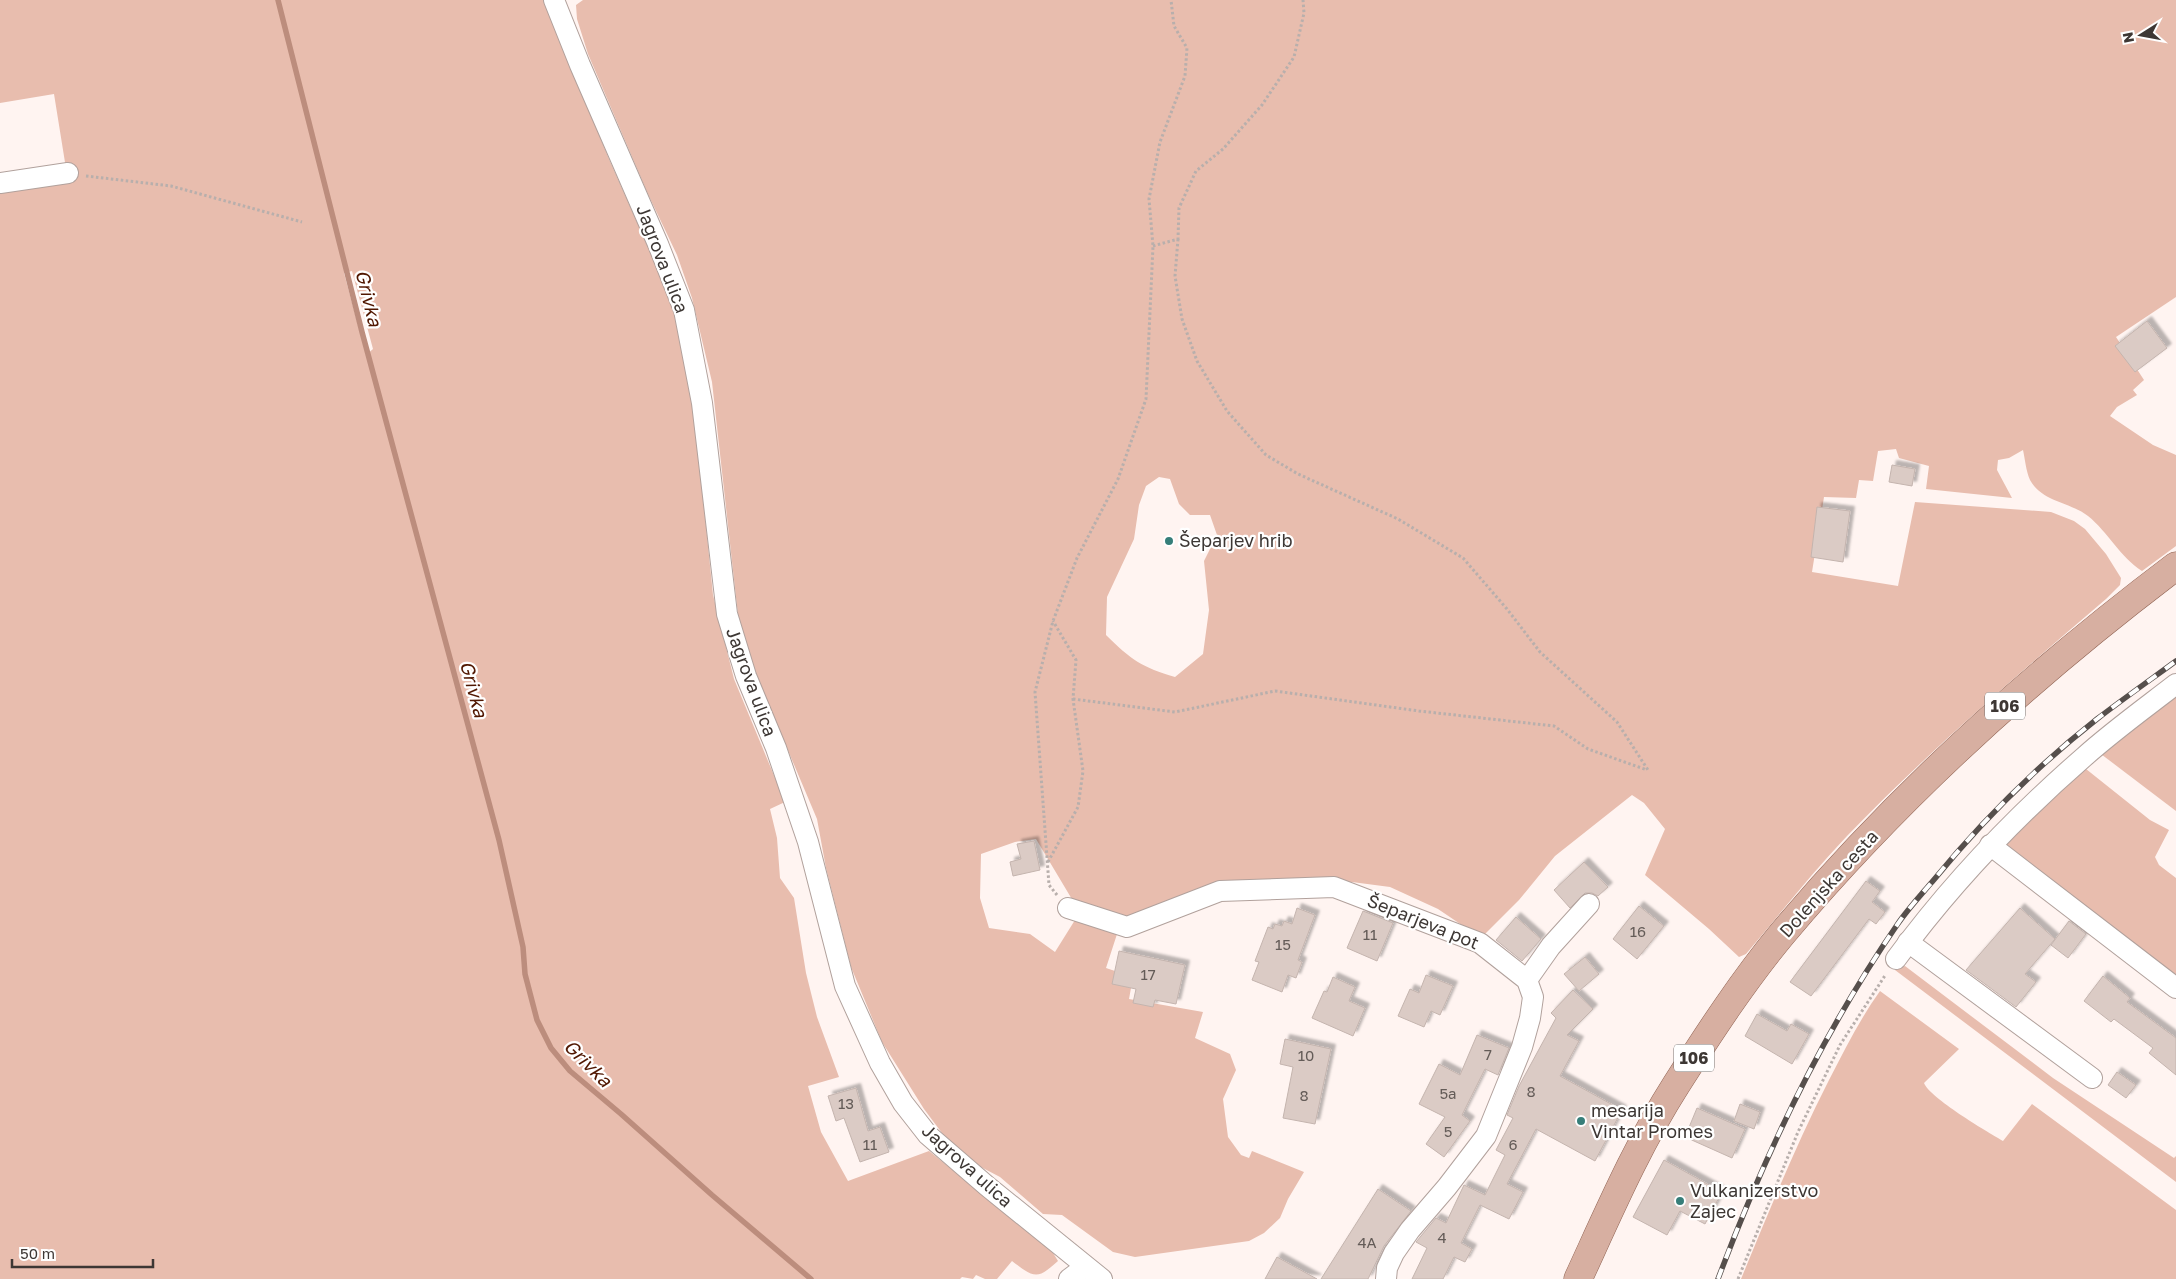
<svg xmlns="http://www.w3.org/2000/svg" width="2176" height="1279" viewBox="0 0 2176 1279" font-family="'Golos Text',sans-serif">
	<defs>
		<filter id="shadow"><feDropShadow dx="4.5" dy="-4.5" stdDeviation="1" flood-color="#0004"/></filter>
	</defs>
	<rect width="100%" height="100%" fill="#fff4f1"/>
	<!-- green -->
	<g fill="#e8bdae" fill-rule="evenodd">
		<path d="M0,0H544L609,159L656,265L675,316L692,388L713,595L734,679L785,802L770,809L777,838L780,878L794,898L806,973L817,1017L839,1077L808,1086L821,1132L848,1181L929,1151L1050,1248L1058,1261C1038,1279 1035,1279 1012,1261L997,1279H985L976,1275L973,1279L962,1277L960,1279H0V189L68,181L54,94L0,103ZM352,271L373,349L366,355L344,273Z"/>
		<path d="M583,0H2176V297L2116,337L2144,380L2133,390L2137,395L2117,407L2110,416L2153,445L2176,455V546L2142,571C2120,557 2108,532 2088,516C2070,502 2042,502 2030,480C2026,471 2025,459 2023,450L2009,458L1998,460L1997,470L2012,498L1926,489L1929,466L1899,458L1896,449L1878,451L1873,481L1859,480L1856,498L1824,497L1812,572L1898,586L1915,502L2051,512L2074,521L2085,529L2106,554L2121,578L2120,585L2106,599C2017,675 1928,752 1847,836C1811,874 1779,915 1746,954L1739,957L1709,929L1645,875L1665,829L1644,803L1632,795L1555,856L1519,900L1481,938L1438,909L1390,887L1352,882L1295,880L1150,915L1119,916L1076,906L1036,839L1015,842L981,854L980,898L989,928L1030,934L1055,952L1075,920L1118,931L1106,968L1133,977L1129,999L1203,1012L1195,1038L1230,1054L1236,1070L1223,1099L1228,1137L1241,1155L1249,1158L1252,1151L1304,1172L1288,1199L1280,1218L1264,1233L1249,1241L1135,1257L1113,1252L1062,1215L1043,1214L1000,1177L979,1166L945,1137L924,1109L882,1042L851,967L826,868L817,819L757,677L738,615L712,382L692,298L677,255L647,192L588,54L577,19L576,5ZM1159,477L1170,479L1179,504L1190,515H1210L1217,535L1204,561L1209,610L1203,654L1175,677C1143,668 1130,659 1106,635L1107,597L1134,539L1139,505L1146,486Z"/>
		<path d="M2176,689V811L2097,751Z"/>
		<path d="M2081,765L2150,820L2169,830L2155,857L2159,865L2176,878V981L2001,848Z"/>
		<path d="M1905,966L2053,1078L2174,1158L2176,1156V1182L1895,970Z"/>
		<path d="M1880,991L1959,1049L1924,1083C1930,1098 1986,1131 2003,1141L2032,1104L2176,1210V1279H1741C1769,1211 1796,1145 1829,1080C1845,1049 1860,1019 1880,991Z"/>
	</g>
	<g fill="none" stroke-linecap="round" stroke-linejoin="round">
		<!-- stream -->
		<path stroke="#bc8d7d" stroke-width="5.5" d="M278,0L362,332L499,840L523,947L525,974L537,1020L551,1048L570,1071L621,1114L712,1195L811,1279"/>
	</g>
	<!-- building -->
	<g fill="#dbcbc5" stroke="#c4b4ae" filter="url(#shadow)">
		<path d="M2147,321L2167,348L2135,372L2115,346Z"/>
		<path d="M1892,465L1915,469L1912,486L1889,482Z"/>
		<path d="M1817,507L1850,511L1843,562L1811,557Z"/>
		<path d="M1034,841L1040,870L1013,876L1010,862L1021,859L1017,844Z"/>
		<path d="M1584,862L1608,887L1598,896L1592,893H1585L1570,908L1554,890Z"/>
		<path d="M1866,881L1880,891L1872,902L1885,912L1876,924L1869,919L1811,996L1790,982Z"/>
		<path d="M1639,906L1664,926L1637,959L1613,939Z"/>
		<path d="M1297,908L1315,915L1298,960L1302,962L1296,978L1288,975L1282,992L1252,980L1259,962L1255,961L1268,927L1273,929L1275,924L1282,926L1284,921L1292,924Z"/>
		<path d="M2020,908L2055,939L2025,974L2036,982L2016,1007L1966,970Z"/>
		<path d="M1363,911L1393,923L1377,961L1347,948Z"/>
		<path d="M1516,917L1541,939L1522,961L1496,940Z"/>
		<path d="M2069,921L2086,934L2068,958L2051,945Z"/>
		<path d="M1119,951L1185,965L1176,1004L1155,1000L1153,1007L1133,1003L1136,989L1112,984Z"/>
		<path d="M1585,957L1599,974L1579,991L1564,974Z"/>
		<path d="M1426,975L1453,986L1440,1015L1431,1011L1424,1027L1398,1016L1410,989L1419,993Z"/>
		<path d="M2103,976L2130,998L2127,1002L2176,1038V1075L2149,1053L2153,1048L2114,1019L2111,1022L2084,1001Z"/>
		<path d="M1333,977L1355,987L1349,1001L1365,1008L1353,1036L1312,1018L1324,991L1327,992Z"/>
		<path d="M1573,990L1593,1009L1567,1035L1579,1041L1560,1076L1622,1110L1595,1161L1536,1129L1507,1184L1523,1192L1509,1219L1480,1205L1461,1243L1472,1249L1465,1262L1454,1257L1443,1279H1412L1427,1248L1416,1242L1436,1218L1446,1223L1464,1185L1485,1195L1505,1155L1496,1150L1513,1118L1507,1115L1519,1086L1556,1018L1551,1013Z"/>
		<path d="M1757,1014L1787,1031L1791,1024L1809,1034L1792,1064L1745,1036Z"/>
		<path d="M1477,1035L1509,1048L1498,1075L1485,1069L1462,1115L1470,1121L1444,1157L1426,1144L1445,1117L1419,1104L1439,1064L1460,1075Z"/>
		<path d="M1285,1039L1331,1049L1315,1124L1283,1118L1293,1067L1280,1064Z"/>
		<path d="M2117,1072L2136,1085L2126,1098L2108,1085Z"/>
		<path d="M856,1088L868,1131L880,1127L889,1152L860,1162L844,1118L836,1121L828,1096Z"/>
		<path d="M1740,1104L1760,1112L1754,1129L1734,1121Z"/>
		<path d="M1697,1108L1745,1129L1732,1158L1685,1137Z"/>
		<path d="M1664,1160L1722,1192L1705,1224L1680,1211L1667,1235L1633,1217Z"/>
		<path d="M1378,1189L1411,1211L1384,1246L1368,1279H1321Z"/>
		<path d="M1277,1257L1317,1279H1265Z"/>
	</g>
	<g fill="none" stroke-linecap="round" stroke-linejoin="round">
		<!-- street casing -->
		<g stroke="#b1a19c" stroke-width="22">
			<g id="street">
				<path d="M554,0L580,65L658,244L684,310L702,403L727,614L746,676L776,748L808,842L845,986L880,1063L903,1103L928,1135L987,1186L1102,1279"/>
				<path d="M0,183L68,173"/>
				<path d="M1990,845L2176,988"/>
				<path d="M1068,908L1127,927L1220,891L1334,887L1480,943L1527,980L1533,997L1530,1018L1522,1047L1486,1136L1447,1187L1410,1230L1394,1253L1387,1268L1386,1279"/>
				<path d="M1908,942L2092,1078"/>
				<path d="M1896,959C1951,884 2014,818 2084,757C2113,731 2145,708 2176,684"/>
				<path d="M1527,980L1551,946L1589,904"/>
				<path d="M1069,1279L1085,1267"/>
			</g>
		</g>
		<!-- primary casing -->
		<g stroke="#906353" stroke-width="29">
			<path id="primary" d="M1578,1279C1608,1214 1637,1146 1676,1085C1709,1033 1743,981 1782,934C1897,797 2033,674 2176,566"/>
		</g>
		<!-- path -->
		<g stroke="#b8afac" stroke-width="3" stroke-dasharray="2.5 2.5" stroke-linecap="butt">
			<path d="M86,176L171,186L302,222"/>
			<path d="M1178,239L1175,276L1182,319L1197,361L1227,411L1266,455L1298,474L1398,519L1463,558L1507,609L1540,652L1617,722L1648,770"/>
			<path d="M1153,246L1178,239L1179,208L1196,171L1223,149L1262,105L1294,57L1304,13L1303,0"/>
			<path d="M1073,699L1175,712L1275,691L1419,711L1554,726L1588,749L1647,770"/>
			<path d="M1048,862L1078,807L1083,771L1073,699L1076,660L1053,621"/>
			<path d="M1057,895L1049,885L1035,692L1053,621L1077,558L1118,479L1146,399L1153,246L1149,199L1160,142L1185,76L1187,48L1174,26L1171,0"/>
			<path d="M1738,1279L1798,1132L1840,1045L1886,974"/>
		</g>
		<!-- street -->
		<use href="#street" stroke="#fff" stroke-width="20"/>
		<!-- primary -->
		<use href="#primary" stroke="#d7afa1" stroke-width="28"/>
		<!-- rail casing -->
		<g stroke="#564f4c" stroke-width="5.5">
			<path id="rail" d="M1718,1279C1764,1156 1822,1034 1897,925C1907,910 1920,896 1932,882C1980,823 2036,767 2097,719C2123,699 2150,680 2176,661"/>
		</g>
		<!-- rail -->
		<use href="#rail" stroke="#fff" stroke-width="4" stroke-dasharray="11" stroke-linecap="butt"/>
	</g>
	<!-- markers -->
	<g fill="#367e79" stroke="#fff" stroke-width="2">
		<circle cx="1169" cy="541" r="5"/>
		<circle cx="1581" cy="1121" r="5"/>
		<circle cx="1680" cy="1201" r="5"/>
	</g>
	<g text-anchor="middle" stroke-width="4.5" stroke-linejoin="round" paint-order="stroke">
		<!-- number labels -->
		<g font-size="15" fill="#645c58">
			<text x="1638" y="937">16</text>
			<text x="1370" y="940">11</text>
			<text x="1283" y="950">15</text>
			<text x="1148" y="980">17</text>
			<text x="1488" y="1060">7</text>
			<text x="1306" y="1061">10</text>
			<text x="1531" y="1097">8</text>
			<text x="1448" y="1099">5a</text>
			<text x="1304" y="1101">8</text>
			<text x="846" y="1109">13</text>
			<text x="1448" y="1137">5</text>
			<text x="870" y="1150">11</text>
			<text x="1513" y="1150">6</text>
			<text x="1442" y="1243">4</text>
			<text x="1367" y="1248">4A</text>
		</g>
		<!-- shield labels -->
		<g fill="#fff" stroke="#777371" stroke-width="1">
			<rect x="1985" y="692.5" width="40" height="27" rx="4"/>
			<rect x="1674" y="1044.5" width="40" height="27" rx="4"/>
		</g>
		<g font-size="16" font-weight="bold" fill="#3d3734">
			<text x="2005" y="712">106</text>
			<text x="1694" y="1064">106</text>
		</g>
		<!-- street labels -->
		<g font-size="18" fill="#3d3734" stroke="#fff">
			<text transform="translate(662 259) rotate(69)" y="6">Jagrova ulica</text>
			<text transform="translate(751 682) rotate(70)" y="6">Jagrova ulica</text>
			<text transform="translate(1829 884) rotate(-48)" y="6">Dolenjska cesta</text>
			<text transform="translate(1423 922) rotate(22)" y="6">Šeparjeva pot</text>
			<text transform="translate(967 1166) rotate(42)" y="6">Jagrova ulica</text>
		</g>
		<!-- poi labels -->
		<g font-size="18" fill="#3d3734" stroke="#fff" text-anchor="start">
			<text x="1179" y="547">Šeparjev hrib</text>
			<text x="1591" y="1117">mesarija<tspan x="1591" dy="21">Vintar Promes</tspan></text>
			<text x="1690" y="1197">Vulkanizerstvo<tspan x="1690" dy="21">Zajec</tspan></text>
		</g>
		<!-- water labels -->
		<g font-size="19" font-style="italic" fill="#511701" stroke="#fff">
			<text transform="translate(369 298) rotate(76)" y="7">Grivka</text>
			<text transform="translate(474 689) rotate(75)" y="7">Grivka</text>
			<text transform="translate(588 1063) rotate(45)" y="7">Grivka</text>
		</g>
	</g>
	<!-- north arrow -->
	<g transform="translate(2141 35) rotate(259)" stroke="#ffffff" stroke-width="4" paint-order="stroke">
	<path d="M0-4L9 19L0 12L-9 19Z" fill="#3d3734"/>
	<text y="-8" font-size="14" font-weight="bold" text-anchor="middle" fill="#3d3734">N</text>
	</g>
	<!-- scale -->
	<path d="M12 1259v8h141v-8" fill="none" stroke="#3d3734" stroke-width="2.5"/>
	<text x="20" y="1259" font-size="15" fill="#3d3734" stroke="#ffffff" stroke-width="4" paint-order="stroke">50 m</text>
</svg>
